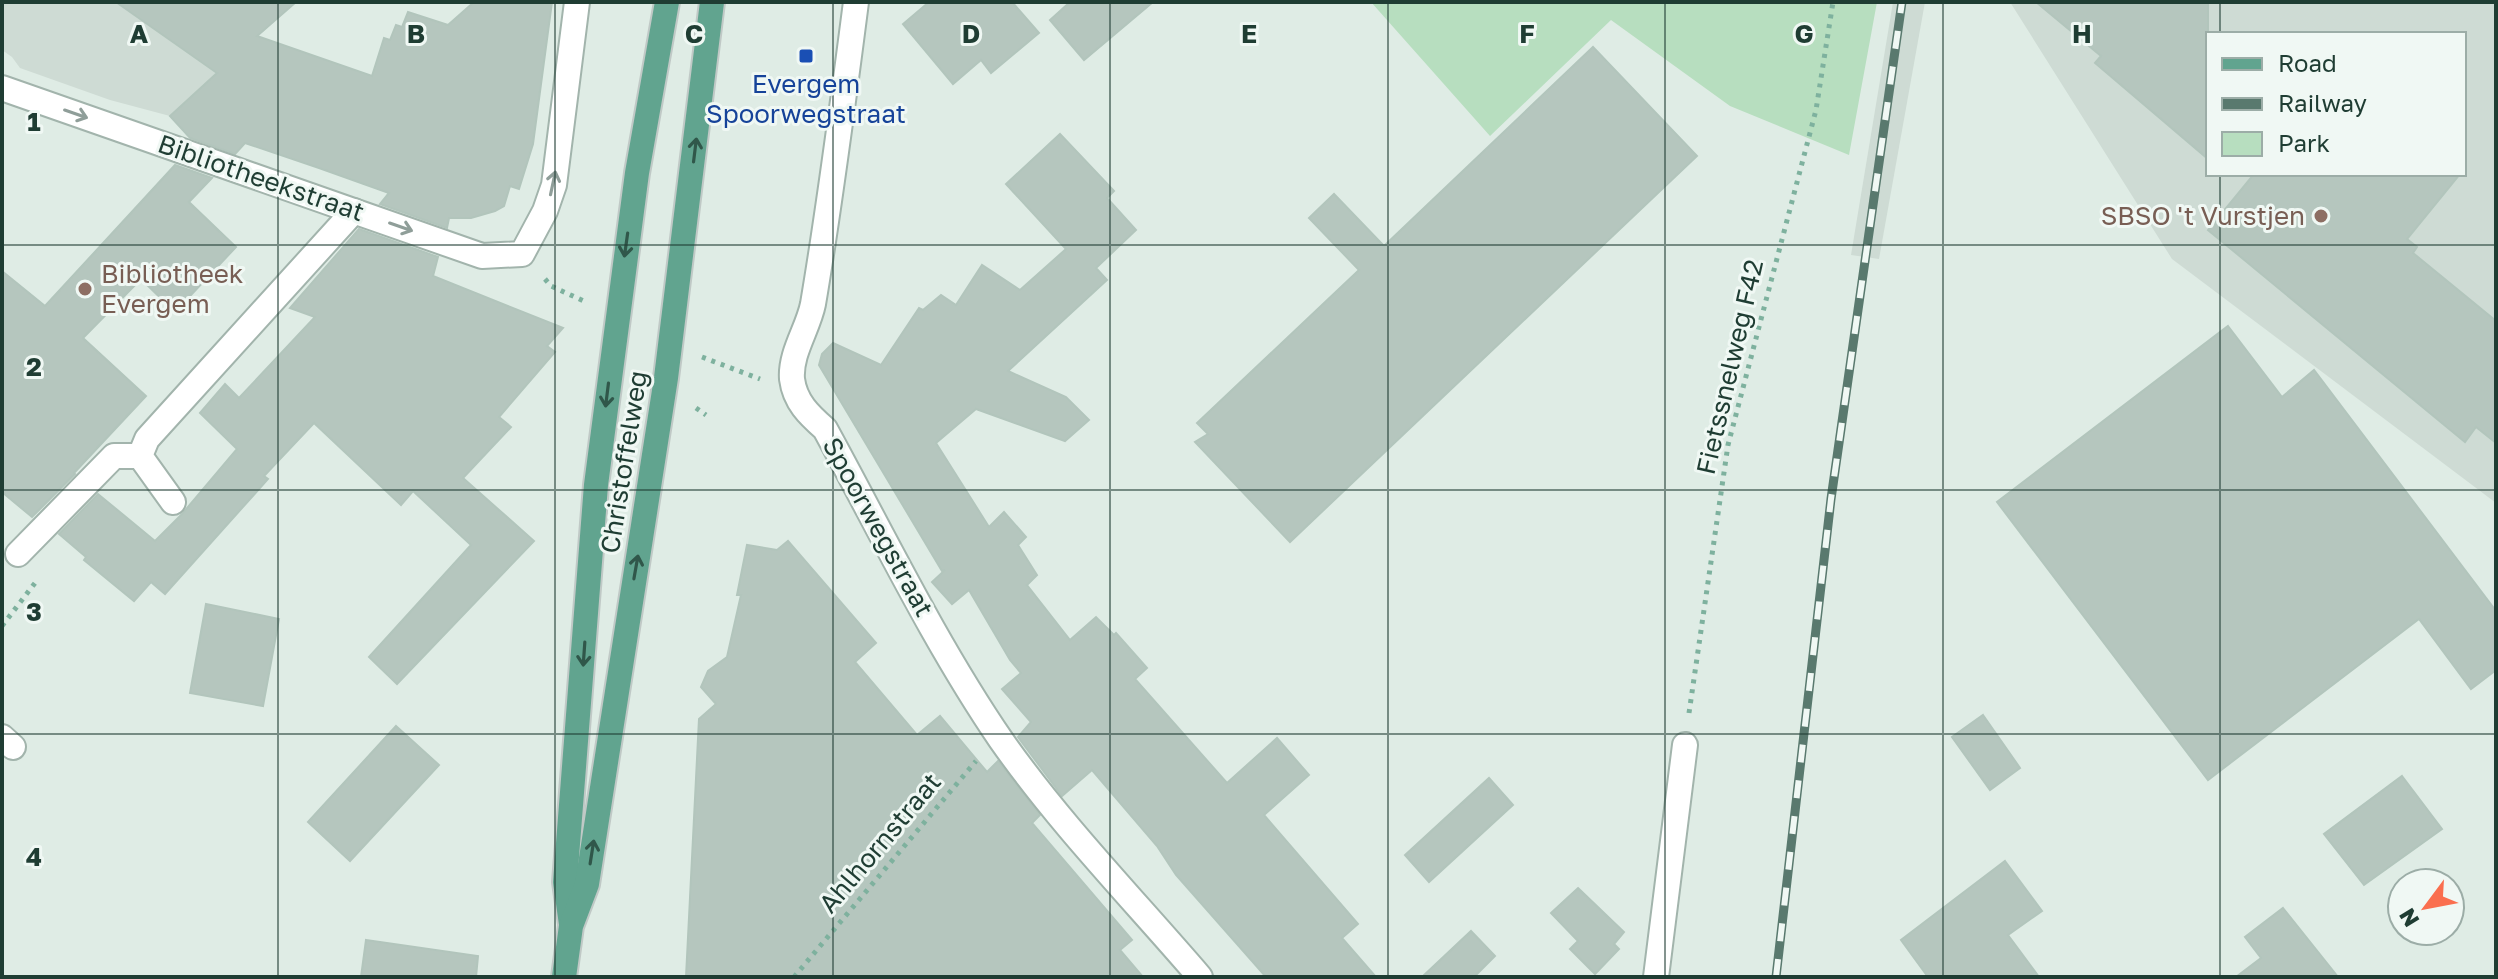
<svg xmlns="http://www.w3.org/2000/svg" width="2498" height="979" viewBox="0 0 2498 979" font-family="'Golos Text',sans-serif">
	<rect width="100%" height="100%" fill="#dfece5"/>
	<!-- built -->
	<g fill="#cedbd4" fill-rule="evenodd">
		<path d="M2,2H296L170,116L110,100L20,68L12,57L2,50Z"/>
		<path d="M1893,2H1925L1879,259L1851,255Z"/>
		<path d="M2010,2H2496V503L2172,259ZM2208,34H2464V174H2208Z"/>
	</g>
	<!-- green -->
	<path fill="#b7debf" d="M1371,2H1877L1849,155L1730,106L1611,20L1490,136Z"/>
	<!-- building -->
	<g fill="#b5c6be" stroke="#b2c5bc" stroke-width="2">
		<path d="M116,2H296L257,36L372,76L384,38L390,40L396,25L402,27L408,12L448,25L474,2H552L533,144L519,189L510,186L504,206L495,211L471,218H449L447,228L380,204L389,193L319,168L245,143L235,154L190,138L170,116L217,73Z"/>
		<path d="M929,2H1012L1039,33L991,73L981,60L953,84L903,24Z"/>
		<path d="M1070,2H1153L1084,60L1050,20Z"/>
		<path d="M2036,2H2208V159L2095,63L2101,56Z"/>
		<path d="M1593,47L1697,156L1290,542L1195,442L1208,434L1197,423L1359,270L1309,218L1334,194L1384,246Z"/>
		<path d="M1060,134L1114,191L1107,198L1136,230L1096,268L1107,280L1008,371L1066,397L1089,420L1065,441L976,409L936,443L989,527L1004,512L1026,537L1018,545L1037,575L1027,585L1070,640L1096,617L1114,635L1116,633L1147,668L1135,679L1227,783L1277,738L1309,775L1264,815L1358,924L1342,938L1376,977H1266L1176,875L1157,846L1092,770L1062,796L1018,737L1031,722L1002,689L1021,673L1010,660L969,590L952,604L932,582L945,570L942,571L819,365L822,354L833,343L881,365L919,308L923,310L941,295L956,305L982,265L1020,290L1066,249L1006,184Z"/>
		<path d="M175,165L212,178L189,202L236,247L175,312L141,279L83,338L146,396L74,473L75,474L32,517L2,492V271L45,306Z"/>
		<path d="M2254,174H2460L2407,239L2417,247L2413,253L2496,321V443L2476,427L2465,442L2208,230Z"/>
		<path d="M359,229L438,257L433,276L563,328L547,346L555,352L499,417L511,427L463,478L534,541L397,684L369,657L471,545L413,491L401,505L314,423L264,476L268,479L165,594L151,582L134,601L84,560L86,557L59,534L98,494L155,541L182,514L237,449L200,413L225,384L239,398L315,317L290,308Z"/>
		<path d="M2228,326L2282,397L2314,370L2496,611V670L2471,689L2419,619L2208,780L1997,502Z"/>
		<path d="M788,541L876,643L855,662L917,735L940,716L987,772L998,761L1040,815L1032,823L1132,940L1120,950L1143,977H686L699,719L716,704L701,687L708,671L727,657L741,595H737L747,545L777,550Z"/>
		<path d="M206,604L279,619L263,706L190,693Z"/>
		<path d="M1983,715L2020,768L1990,790L1952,737Z"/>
		<path d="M396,726L439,765L350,861L308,822Z"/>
		<path d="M2402,776L2442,829L2364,885L2324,834Z"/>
		<path d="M1489,778L1513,805L1429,882L1405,855Z"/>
		<path d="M2005,861L2042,911L2008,935L2039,977H1928L1901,940Z"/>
		<path d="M1578,888L1624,932L1614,944L1619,949L1595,974L1570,949L1578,941L1551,913Z"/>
		<path d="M2283,908L2338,977H2236L2261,958L2245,937Z"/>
		<path d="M1471,931L1495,956L1474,977H1422Z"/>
		<path d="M366,940L478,956L476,977H361Z"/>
	</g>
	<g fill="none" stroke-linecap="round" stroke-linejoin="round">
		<!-- minor casing -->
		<g stroke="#a2b4ac" stroke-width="28">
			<g id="minor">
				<path d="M856,2C843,103 830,204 813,304C808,329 790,353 792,379C795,402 809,415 825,429C882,533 934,642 1001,740C1060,824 1133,899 1200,977"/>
				<path d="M2,88L482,256L522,254L545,211L554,185L577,2"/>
				<path d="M173,502L140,456L147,439L354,211"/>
				<path d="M18,554L114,456H140"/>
				<path d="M2,737L13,747"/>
				<path d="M1656,977L1685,745"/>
			</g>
		</g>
		<!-- major casing -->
		<g stroke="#c0c9c6" stroke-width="28">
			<g id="major">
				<path d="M571,924L565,882L596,485L637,173L667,2"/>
				<path d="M564,977L571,926L587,884L666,378L712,2"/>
			</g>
		</g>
		<!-- path -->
		<g stroke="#7eb19e" stroke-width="5" stroke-dasharray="4 6" stroke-linecap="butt">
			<path d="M545,279L551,286L588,303"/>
			<path d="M702,357L760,379"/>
			<path d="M696,408L706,415"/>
			<path d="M2,626L35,583"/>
			<path d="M1689,713L1728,445L1816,110L1833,2"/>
			<path d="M794,977L976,761"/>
		</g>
		<!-- minor -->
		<use href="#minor" stroke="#fff" stroke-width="24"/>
		<!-- major -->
		<use href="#major" stroke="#61a48f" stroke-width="24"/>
		<!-- rail casing -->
		<g stroke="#59796e" stroke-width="9">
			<path id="rail" d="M1776,977L1831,499L1902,2"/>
		</g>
		<!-- rail -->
		<use href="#rail" stroke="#f0f8f4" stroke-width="6" stroke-dasharray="18" stroke-linecap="butt"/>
	</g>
	<!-- one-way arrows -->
	<defs><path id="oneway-shaft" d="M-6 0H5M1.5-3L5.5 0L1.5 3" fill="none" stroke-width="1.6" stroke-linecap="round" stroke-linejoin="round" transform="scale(2)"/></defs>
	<g stroke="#8f9e99">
		<use href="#oneway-shaft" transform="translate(76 114) rotate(19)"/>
		<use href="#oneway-shaft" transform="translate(553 183) rotate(-78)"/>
		<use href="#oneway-shaft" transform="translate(401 227) rotate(19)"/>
	</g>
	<g stroke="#30574a">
		<use href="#oneway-shaft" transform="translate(695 150) rotate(-83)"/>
		<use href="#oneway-shaft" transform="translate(626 245) rotate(98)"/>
		<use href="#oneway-shaft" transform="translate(607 395) rotate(97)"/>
		<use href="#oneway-shaft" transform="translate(636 567) rotate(-80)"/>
		<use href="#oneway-shaft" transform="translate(584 654) rotate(94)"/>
		<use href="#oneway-shaft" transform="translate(592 852) rotate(-81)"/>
	</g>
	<!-- grid -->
	<path fill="none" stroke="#1f3d33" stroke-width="2" stroke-opacity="0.55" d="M278,2V977M555,2V977M833,2V977M1110,2V977M1388,2V977M1665,2V977M1943,2V977M2220,2V34M2220,174V977M2,245H2496M2,490H2496M2,734H2496"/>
	<!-- markers -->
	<rect fill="#1a4fb4" stroke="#f0f8f4" stroke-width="3" x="798" y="48" width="16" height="16" rx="4"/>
	<g fill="#8d6e63" stroke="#f0f8f4" stroke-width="3">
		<circle cx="2321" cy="216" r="8"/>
		<circle cx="85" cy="289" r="8"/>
	</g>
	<g text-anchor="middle" stroke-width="6" stroke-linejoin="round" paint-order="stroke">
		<!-- transit labels -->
		<g font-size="26" fill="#164399" stroke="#f0f8f4">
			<text x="806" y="93">Evergem<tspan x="806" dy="30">Spoorwegstraat</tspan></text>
		</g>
		<!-- street labels -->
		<g font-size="26" fill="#1f3d33" stroke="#f0f8f4">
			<text transform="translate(261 178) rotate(19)" y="9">Bibliotheekstraat</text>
			<text transform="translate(1730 367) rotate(-77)" y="9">Fietssnelweg F42</text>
			<text transform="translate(624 462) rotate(-81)" y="9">Christoffelweg</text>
			<text transform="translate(878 527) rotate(61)" y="9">Spoorwegstraat</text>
			<text transform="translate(880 843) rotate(-50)" y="9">Ahlhornstraat</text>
		</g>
		<!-- education labels -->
		<g font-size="26" fill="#785e54" stroke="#f0f8f4" text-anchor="end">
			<text x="2305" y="225">SBSO 't Vurstjen</text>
			<text x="101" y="283" text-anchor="start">Bibliotheek<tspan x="101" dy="30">Evergem</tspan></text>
		</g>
	</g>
	<g font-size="26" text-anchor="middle" font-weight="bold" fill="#1f3d33" stroke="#f0f8f4" stroke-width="6" stroke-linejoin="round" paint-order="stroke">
		<text x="139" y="43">A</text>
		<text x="416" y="43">B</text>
		<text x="694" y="43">C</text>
		<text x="971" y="43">D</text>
		<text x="1249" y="43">E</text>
		<text x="1527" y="43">F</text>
		<text x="1804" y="43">G</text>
		<text x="2082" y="43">H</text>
		<text x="34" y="131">1</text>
		<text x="34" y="376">2</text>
		<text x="34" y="621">3</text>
		<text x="34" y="866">4</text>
	</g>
	<!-- border -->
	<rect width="2498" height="979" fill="none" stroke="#1f3d33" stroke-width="8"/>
	<!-- legend -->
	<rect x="2206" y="32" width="260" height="144" fill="#f0f8f4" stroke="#9cada7" stroke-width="2"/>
	<rect x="2222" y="58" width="40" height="12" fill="#61a48f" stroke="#9cada7" stroke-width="2"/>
	<text x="2278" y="72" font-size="24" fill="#1f3d33">Road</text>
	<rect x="2222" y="98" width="40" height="12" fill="#59796e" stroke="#9cada7" stroke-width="2"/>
	<text x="2278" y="112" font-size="24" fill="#1f3d33">Railway</text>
	<rect x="2222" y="132" width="40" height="24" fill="#b7debf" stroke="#9cada7" stroke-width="2"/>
	<text x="2278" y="152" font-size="24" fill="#1f3d33">Park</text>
	<!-- north arrow -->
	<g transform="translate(2426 907) rotate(238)"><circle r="38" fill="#f0f8f4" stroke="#9cada7" stroke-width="2"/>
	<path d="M0-6L14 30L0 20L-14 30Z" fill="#fa6f4f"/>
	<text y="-12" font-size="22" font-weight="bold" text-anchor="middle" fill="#1f3d33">N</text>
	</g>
</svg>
